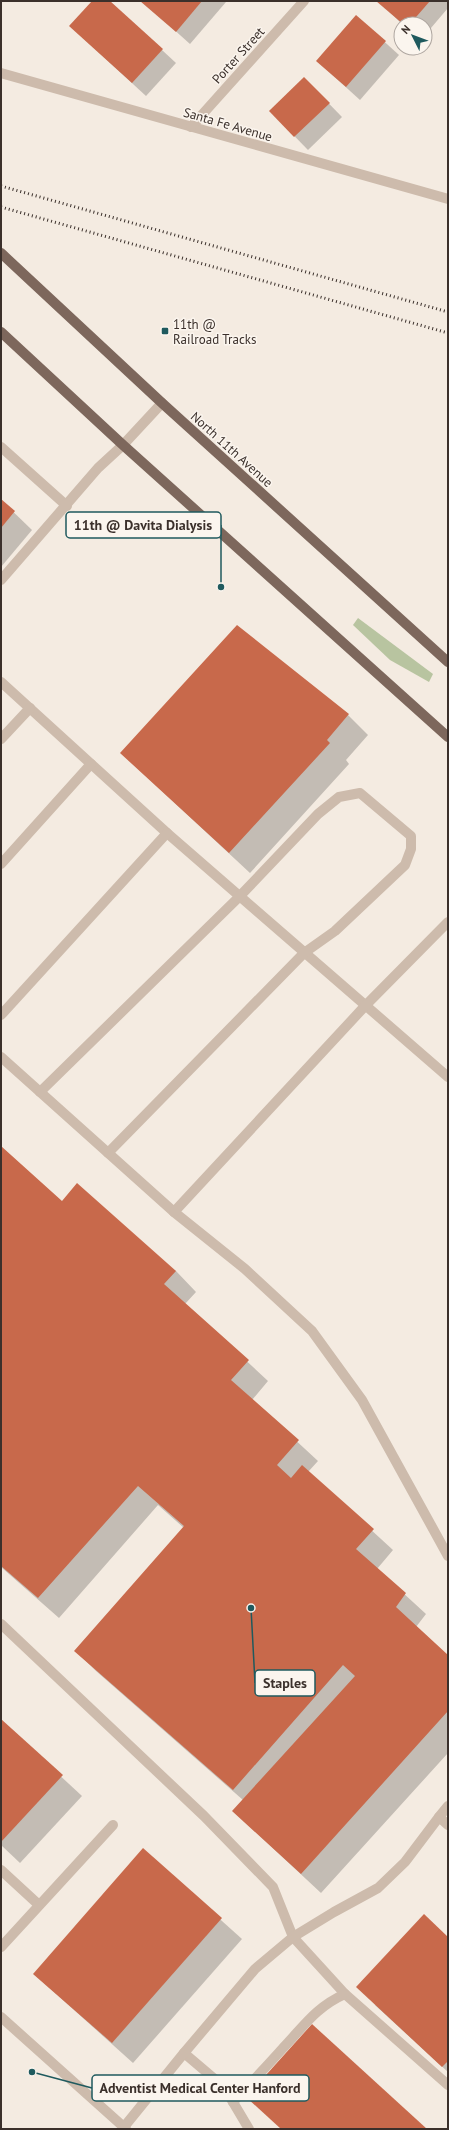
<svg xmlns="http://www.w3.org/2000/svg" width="449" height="2130" viewBox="0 0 449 2130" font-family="'PT Sans',sans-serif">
	<rect width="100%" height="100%" fill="#f4ebe1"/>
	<!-- green -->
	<path fill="#b8c4a0" d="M358,618L433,674L429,682L390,660L353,625Z"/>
	<!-- shadow -->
	<g fill="#0003">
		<path d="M93,1H109L176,63L146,96L70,26Z"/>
		<path d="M142,1H224L226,2L190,44Z"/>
		<path d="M378,1H448V8L425,35V24H402Z"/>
		<path d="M356,16L399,55L360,100L317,61Z"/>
		<path d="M304,78L342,117L308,150L270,111Z"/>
		<path d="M1,500L32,530L1,567Z"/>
		<path d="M237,626L348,715L368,735L346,760L349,764L250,873L121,753Z"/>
		<path d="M1,1147L62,1202L176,1271L196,1292L185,1304L268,1381L252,1400L318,1461L308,1472L393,1550L377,1569L426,1614L416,1627L448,1656V1753L321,1893L233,1811L243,1800L96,1671L76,1651L184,1528L158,1505L59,1618L1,1567Z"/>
		<path d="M1,1721L82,1796L20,1863L1,1845Z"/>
		<path d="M143,1850L242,1939L133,2063L34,1974Z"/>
		<path d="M448,1938V2072L375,2005Z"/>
	</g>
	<!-- building -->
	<g fill="#c8694b">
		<path d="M92,1H110L163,49L132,83L69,26Z"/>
		<path d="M140,1H202L176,32Z"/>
		<path d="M376,1H430L410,24H403Z"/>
		<path d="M356,15L386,41L346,87L316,61Z"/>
		<path d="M304,77L330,103L294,137L269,111Z"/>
		<path d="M1,499L15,511L1,528Z"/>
		<path d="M237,625L349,714L327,740L330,743L229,853L120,753Z"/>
		<path d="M1,1146L62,1201L77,1183L176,1271L164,1284L249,1360L231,1380L299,1440L277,1465L291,1478L302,1465L374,1529L356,1549L406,1593L396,1607L448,1655V1711L301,1874L232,1811L355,1676L343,1665L233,1790L74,1651L184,1526L138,1486L38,1598L1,1566Z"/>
		<path d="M1,1719L63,1775L1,1842Z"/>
		<path d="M143,1848L222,1918L112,2043L33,1974Z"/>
		<path d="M424,1914L448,1937V2061L442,2067L356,1987Z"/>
		<path d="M312,2024L427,2129H281L246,2097Z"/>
	</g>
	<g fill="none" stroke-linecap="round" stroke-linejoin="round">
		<!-- minor -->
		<g stroke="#cdbbac" stroke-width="10">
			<path d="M1,73L448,199"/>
			<path d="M191,127L304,1"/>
			<path d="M1,447L67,506"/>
			<path d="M1,580L98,468L123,445L162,403"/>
			<path d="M1,682L167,833L448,1077"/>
			<path d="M1,739L30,708"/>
			<path d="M1,864L91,764"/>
			<path d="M1,1015L167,833"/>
			<path d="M1,1057L174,1212L245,1269L312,1331L362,1400L448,1556"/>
			<path d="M40,1092L239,897L318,814L339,797L360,793L411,836V849L405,865L335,931L304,953L108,1153"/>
			<path d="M174,1212L365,1006L448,922"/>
			<path d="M1,1624L204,1816L273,1887L293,1937L345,1994"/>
			<path d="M448,1806L439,1817L448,1825"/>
			<path d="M1,1870L39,1905"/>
			<path d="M1,1947L113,1825"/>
			<path d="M1,2017L126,2129"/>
			<path d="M184,2053L224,2087L249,2129"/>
			<path d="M233,2102C250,2084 267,2066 283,2048C304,2026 316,2007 345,1994L448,2085"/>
			<path d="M124,2127L184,2053L255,1969L293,1937L334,1912L378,1888L405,1862L439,1817"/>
		</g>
		<!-- major -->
		<g stroke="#7d675c" stroke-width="10">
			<path d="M1,253L162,403L448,662"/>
			<path d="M1,332L123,445L448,737"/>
		</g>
		<!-- rail -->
		<g stroke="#3b302b" stroke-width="3" stroke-dasharray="1 3" stroke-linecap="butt">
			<path d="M1,186L448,312"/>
			<path d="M1,207L448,333"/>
		</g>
	</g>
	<!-- markers -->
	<rect fill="#1f5a5e" stroke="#fbf5ee" stroke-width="1.5" x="161" y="327" width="8" height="8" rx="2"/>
	<g text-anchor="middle" stroke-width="3" stroke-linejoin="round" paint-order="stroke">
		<!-- street labels -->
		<g font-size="13" fill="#3b302b" stroke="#fbf5ee">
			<text transform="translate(238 55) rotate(-48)" y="5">Porter Street</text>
			<text transform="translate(228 124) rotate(16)" y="5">Santa Fe Avenue</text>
			<text transform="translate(232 449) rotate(42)" y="5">North 11th Avenue</text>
		</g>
		<!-- poi labels -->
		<g font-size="13" fill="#3b302b" stroke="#fbf5ee" text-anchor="start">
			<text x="173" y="329">11th @<tspan x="173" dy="15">Railroad Tracks</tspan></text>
		</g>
	</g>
	<!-- callouts -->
	<path fill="none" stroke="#1f5a5e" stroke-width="1.5" d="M221 587L221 525M251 1608L255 1683M32 2072L92 2088"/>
	<g fill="#1f5a5e" stroke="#fbf5ee" stroke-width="1.5">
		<circle cx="221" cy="587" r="4"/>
		<circle cx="251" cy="1608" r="4"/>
		<circle cx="32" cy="2072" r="4"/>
	</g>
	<g fill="#fbf5ee" stroke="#1f5a5e" stroke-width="1.5">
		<rect x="66" y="512" width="155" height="26" rx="4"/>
		<rect x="255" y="1670" width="60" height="26" rx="4"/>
		<rect x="92" y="2075" width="217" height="26" rx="4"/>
	</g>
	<g font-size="14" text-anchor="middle" font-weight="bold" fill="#3b302b">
		<text x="143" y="530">11th @ Davita Dialysis</text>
		<text x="285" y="1688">Staples</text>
		<text x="200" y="2093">Adventist Medical Center Hanford</text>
	</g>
	<!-- border -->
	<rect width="449" height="2130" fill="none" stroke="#3b302b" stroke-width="4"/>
	<!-- north arrow -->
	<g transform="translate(413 36) rotate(312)"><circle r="19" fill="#fbf5ee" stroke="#aea6a0"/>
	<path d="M0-3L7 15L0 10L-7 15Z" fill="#1f5a5e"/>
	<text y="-6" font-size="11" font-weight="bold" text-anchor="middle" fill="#3b302b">N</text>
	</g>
</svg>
